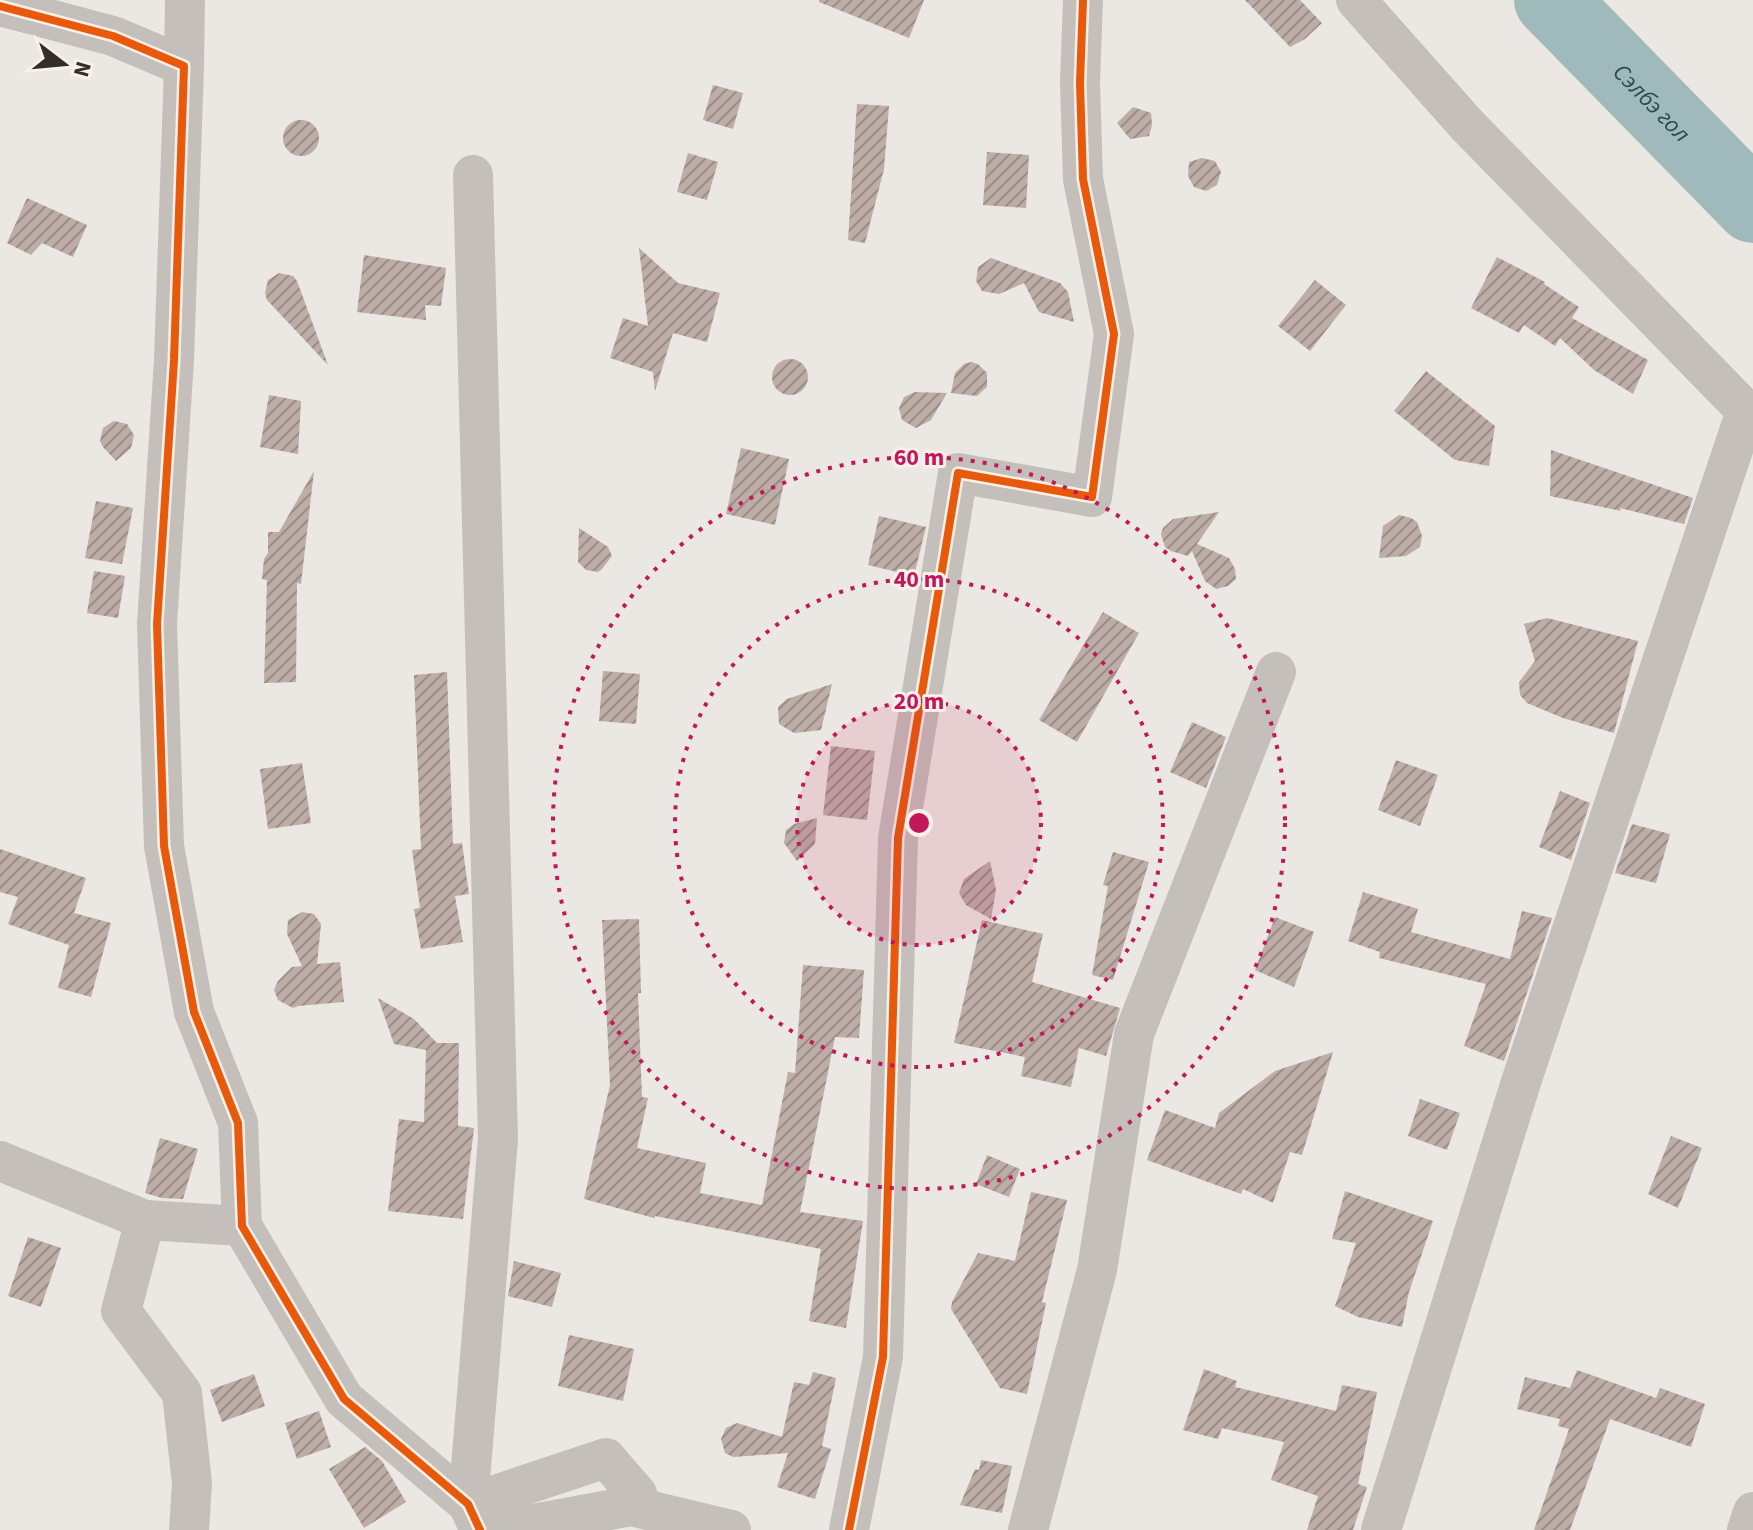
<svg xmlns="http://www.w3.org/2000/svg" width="1753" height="1530" viewBox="0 0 1753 1530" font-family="'Source Sans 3',sans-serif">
	<defs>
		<pattern id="building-hatch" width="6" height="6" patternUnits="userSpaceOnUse" patternTransform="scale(2)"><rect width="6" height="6" fill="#bdada6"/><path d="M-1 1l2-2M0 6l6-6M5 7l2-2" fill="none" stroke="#9a8d87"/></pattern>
	</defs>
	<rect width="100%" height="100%" fill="#ebe7e2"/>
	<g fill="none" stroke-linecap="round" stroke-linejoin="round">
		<!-- river -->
		<path stroke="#a0b9ba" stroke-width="74" id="s1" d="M1551,0L1753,206"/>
	</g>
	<!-- building -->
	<g fill="url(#building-hatch)">
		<path d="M819,0H924L909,38L819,2Z"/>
		<path d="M1245,0H1300L1322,23L1305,39L1290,47Z"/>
		<path d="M713,85L743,93L733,129L703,120Z"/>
		<path d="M857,104L889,106L884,169L865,243L848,240Z"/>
		<path d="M1133,107L1151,113L1152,125L1149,136L1130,139L1117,123Z"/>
		<circle cx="301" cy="138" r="18"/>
		<path d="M987,152L1029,155L1026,208L983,205Z"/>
		<path d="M688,153L718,162L707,200L677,192Z"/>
		<path d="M1202,158L1215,161L1221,172L1217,185L1206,191L1194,187L1188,176L1189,162Z"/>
		<path d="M27,198L87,225L73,257L42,243L31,255L7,243Z"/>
		<path d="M639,248L678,283L720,293L707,342L673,333L655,391L653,372L610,358L623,318L648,326Z"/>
		<path d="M364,255L446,268L441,306L425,305L426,320L357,312Z"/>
		<path d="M1497,257L1545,282L1544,284L1579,307L1572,318L1648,360L1633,394L1594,370L1560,338L1555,346L1524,325L1519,333L1471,308Z"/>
		<path d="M991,258L1060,283L1068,292L1074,322L1039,312L1024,283L999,294L982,291L976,281L978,267Z"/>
		<path d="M279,273L293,276L297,281L328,365L267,300L265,293L268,280Z"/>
		<path d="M1315,280L1346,305L1310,351L1278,326Z"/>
		<circle cx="790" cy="377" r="18"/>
		<path d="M971,362L978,364L987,373V387L977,396L951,393L955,373L964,364Z"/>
		<path d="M1426,371L1495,426L1489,466L1455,460L1394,411Z"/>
		<path d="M915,392L947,393L931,420L916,428L902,420L899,408L904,397Z"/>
		<path d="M269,395L301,401L298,454L260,447Z"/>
		<path d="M114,421L127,424L134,435L131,448L116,461L103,447L100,441L103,428Z"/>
		<path d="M741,448L789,459L775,525L726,514Z"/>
		<path d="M1551,450L1693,498L1684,524L1620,508L1621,511L1550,496Z"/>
		<path d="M314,471L301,584L297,583L296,682L264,683L267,580L262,579L264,559L268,553V532H279Z"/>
		<path d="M96,501L133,508L122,564L85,558Z"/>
		<path d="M1219,512L1197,544L1229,558L1235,569L1236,579L1228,586L1216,589L1205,581L1192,551L1188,556L1171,551L1165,547L1161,534L1163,528L1173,519Z"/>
		<path d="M1399,515L1411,518L1417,522L1422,536L1420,547L1406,556L1379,558L1383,526Z"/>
		<path d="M879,516L926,527L914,576L868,565Z"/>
		<path d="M579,528L608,547L612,556L602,569L598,572L586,570L578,562Z"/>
		<path d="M94,571L125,576L118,618L87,613Z"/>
		<path d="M1103,612L1139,633L1077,742L1039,720Z"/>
		<path d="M1547,618L1638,641L1614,733L1563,718L1527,703L1520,695L1519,682L1535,661L1524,624Z"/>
		<path d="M603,671L640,674L636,724L599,721Z"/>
		<path d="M447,672L453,844L462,843L469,894L455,896L463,942L421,949L414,909L420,908L412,850L421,849L414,675Z"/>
		<path d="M832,684L821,730L794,733L779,724L778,707L787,699Z"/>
		<path d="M1192,722L1226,737L1206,788L1170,772Z"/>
		<path d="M831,746L875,751L867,820L823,815Z"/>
		<path d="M1396,760L1438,775L1420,826L1378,810Z"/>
		<path d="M302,763L311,823L268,829L260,769Z"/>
		<path d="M1560,791L1590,803L1571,860L1539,847Z"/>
		<path d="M817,818L815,844L797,861L784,843L786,830L794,824Z"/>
		<path d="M1632,824L1670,834L1656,883L1615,873Z"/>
		<path d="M0,849L86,878L74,913L111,923L91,997L58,988L69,945L8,924L18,897L0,892Z"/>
		<path d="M1113,852L1149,862L1113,980L1092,975L1108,886L1103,885Z"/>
		<path d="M990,861L996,890L991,919L966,905L959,893L964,879Z"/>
		<path d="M1363,892L1418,909L1411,932L1510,959L1522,911L1552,918L1504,1061L1464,1046L1486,984L1379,958L1380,952L1348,941Z"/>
		<path d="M302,912L314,914L321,924L317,964L340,962L344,1002L298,1006L293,1008L278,1000L274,990L278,981L292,967L302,966L287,934L288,920Z"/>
		<path d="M1275,917L1314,932L1294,987L1255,970Z"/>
		<path d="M639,919L641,993H638L642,1097L648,1098L637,1148L706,1163L700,1193L762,1205L788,1072L795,1073L803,965L864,970L859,1038L835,1037L800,1212L863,1221L846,1328L809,1321L821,1249L655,1216L654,1218L584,1199L610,1085L602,920Z"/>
		<path d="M982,920L1043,934L1032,982L1120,1008L1106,1056L1079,1048L1071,1087L1021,1076L1025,1057L954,1043Z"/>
		<path d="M378,998L414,1019L437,1043H459L458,1126L474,1128L463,1219L388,1211L399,1119L424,1122L426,1050L394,1044Z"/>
		<path d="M1333,1052L1302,1155L1290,1152L1273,1203L1243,1189L1241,1194L1147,1160L1165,1110L1215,1128L1219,1113L1275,1071Z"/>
		<path d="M1420,1099L1460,1113L1447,1150L1408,1136Z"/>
		<path d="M1671,1136L1702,1148L1678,1208L1648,1194Z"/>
		<path d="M160,1138L198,1149L183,1199L162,1198L145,1193Z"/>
		<path d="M987,1155L1020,1169L1009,1197L976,1184Z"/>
		<path d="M1345,1191L1433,1221L1409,1292L1402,1327L1358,1317L1335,1306L1356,1243L1332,1239Z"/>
		<path d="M1031,1192L1067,1200L1042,1302L1046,1303L1027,1394L1000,1388L951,1309L952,1302L978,1253L1015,1261Z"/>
		<path d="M28,1237L61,1248L41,1307L8,1296Z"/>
		<path d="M514,1261L561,1273L552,1307L508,1296Z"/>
		<path d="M569,1335L634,1349L623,1401L558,1386Z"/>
		<path d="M1204,1369L1237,1381L1235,1387L1336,1411L1342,1385L1377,1392L1358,1484L1367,1487L1353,1530H1307L1318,1496L1271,1480L1284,1442L1222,1428L1218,1439L1183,1430Z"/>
		<path d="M1577,1370L1656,1398L1660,1388L1705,1404L1691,1447L1610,1419L1570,1530H1534L1569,1429L1558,1426L1560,1419L1517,1409L1525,1377L1570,1388Z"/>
		<path d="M813,1372L836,1378L822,1446L831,1449L815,1499L777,1487L788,1453L733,1457L725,1453L721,1439L726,1428L737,1423L782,1437L794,1382L809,1385Z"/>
		<path d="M254,1374L265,1406L222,1422L210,1390Z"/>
		<path d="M319,1411L331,1447L297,1459L285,1423Z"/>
		<path d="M365,1447L382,1461L406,1502L364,1528L329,1469Z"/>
		<path d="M981,1460L1012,1466L1002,1513L960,1505L975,1469L979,1470Z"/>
	</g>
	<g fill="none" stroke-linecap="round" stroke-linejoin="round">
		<!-- street -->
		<g stroke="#c4bfbb" stroke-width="40">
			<path d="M1356,0L1467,125L1753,418"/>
			<path d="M0,6L113,36L184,66L174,360L157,624L164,846L194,1012L238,1123L242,1226L344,1399L468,1504L480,1530"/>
			<path d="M184,66L185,0"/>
			<path d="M473,175L498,1139L468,1504L606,1458L637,1494L631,1506"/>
			<path d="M0,1161L145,1220L242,1226"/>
			<path d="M145,1220L121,1311L182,1393L192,1483L189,1530"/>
			<path d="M501,1530L631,1506L731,1530"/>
			<path d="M849,1530L883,1357L898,838L958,473L1092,497L1114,334L1083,179L1080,83L1083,0"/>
			<path d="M1028,1530L1097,1270L1134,1034L1276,672"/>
			<path d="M1381,1530L1521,1082L1746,411"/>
			<path d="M1747,1530L1753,1512"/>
		</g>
		<!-- cycleway casing -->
		<g stroke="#f7f1e9" stroke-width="13">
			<g id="cycleway">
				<path d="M0,6L113,36L184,66L174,360L157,624L164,846L194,1012L238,1123L242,1226L344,1399L468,1504L480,1530"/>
				<path d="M849,1530L883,1357L898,838L958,473L1092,497L1114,334L1083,179L1080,83L1083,0"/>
			</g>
		</g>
		<!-- cycleway -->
		<use href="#cycleway" stroke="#e8590c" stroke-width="8"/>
	</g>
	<!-- distance rings -->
	<circle cx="919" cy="823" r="122" fill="#c2185b" fill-opacity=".12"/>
	<g fill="none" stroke="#c2185b" stroke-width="4" stroke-dasharray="4 8">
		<circle cx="919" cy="823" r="122"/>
		<circle cx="919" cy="823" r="244"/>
		<circle cx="919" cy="823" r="366"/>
	</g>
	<g text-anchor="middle" stroke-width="6" stroke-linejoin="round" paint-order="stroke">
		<!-- water labels -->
		<g font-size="24" font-style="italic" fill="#244c51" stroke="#f7f1e9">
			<text dy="8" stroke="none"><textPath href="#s1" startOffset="144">Сэлбэ гол</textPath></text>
		</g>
	</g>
	<circle cx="919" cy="823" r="12" fill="#c2185b" stroke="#f7f1e9" stroke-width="4"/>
	<g font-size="24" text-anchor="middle" font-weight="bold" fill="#c2185b" stroke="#f7f1e9" stroke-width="6" stroke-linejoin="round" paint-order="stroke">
		<text x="919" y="465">60 m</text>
		<text x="919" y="587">40 m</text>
		<text x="919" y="709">20 m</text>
	</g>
	<!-- north arrow -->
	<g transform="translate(64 64) rotate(106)" stroke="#f7f1e9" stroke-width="6" paint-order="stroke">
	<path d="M0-6L14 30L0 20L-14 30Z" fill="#342d29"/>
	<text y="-12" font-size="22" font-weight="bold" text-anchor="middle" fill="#342d29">N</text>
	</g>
</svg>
